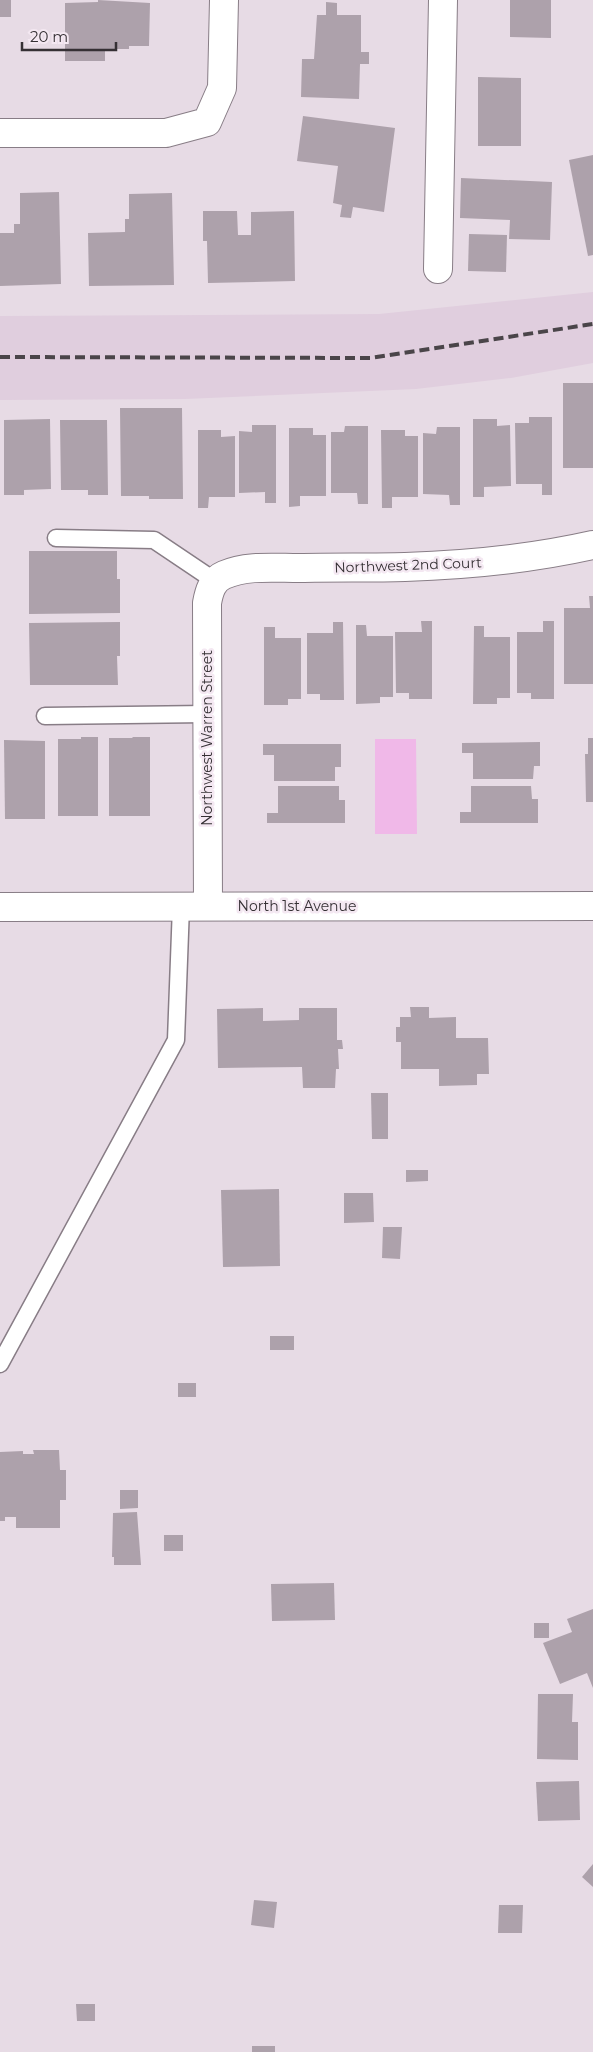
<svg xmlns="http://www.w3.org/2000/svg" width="593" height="2052" viewBox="0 0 593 2052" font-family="Montserrat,sans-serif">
	<rect width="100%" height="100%" fill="#e7dbe5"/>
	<!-- built -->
	<path fill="#e0cede" d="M593,292V363L511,378L416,389L185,399L0,400V316L379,314Z"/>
	<!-- green -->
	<path fill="#f0b8e8" d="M375,739H416L417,834H375Z"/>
	<!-- building -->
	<g fill="#ada1ab">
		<rect x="0" y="0" width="11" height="17"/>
		<path d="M98,0L150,3L149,46H129V49H105V61H65V3L98,2Z"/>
		<path d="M510,0H551V38L510,37Z"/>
		<path d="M326,2L337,3V15H361V52H369V64H360L359,99L301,97L302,59H314L317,15H326Z"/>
		<path d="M478,77L521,78V146H478Z"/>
		<path d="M303,116L395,128L384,212L353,207L351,218L340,217L342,205L333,203L338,166L297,161Z"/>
		<path d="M593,155V255L588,256L569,160Z"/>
		<path d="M461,178L552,182L550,240L509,239L510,220L460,218Z"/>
		<path d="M59,192L61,284L0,286V233H14V224H20V193Z"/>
		<path d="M172,193L174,285L89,286L88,233L125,232V219H129V194Z"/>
		<path d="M203,211H237L238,235H251V212L294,211L295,281L208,283L207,241H203Z"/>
		<path d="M469,234L507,235L506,272L468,271Z"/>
		<rect x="563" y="383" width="30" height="85"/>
		<path d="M120,408H182L183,499H149V496H121Z"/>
		<path d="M529,417H552V495H542V484H516L515,423H529Z"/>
		<path d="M50,419L51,489L24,490V495H4V420Z"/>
		<path d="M473,419H497V426L510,425L511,486L484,487V497H473Z"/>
		<path d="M60,420H107L108,495H88V490H61Z"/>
		<path d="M252,425H276V503H265V492L239,493V431L252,432Z"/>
		<path d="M345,426H368V504H358L357,493H331V432H344Z"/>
		<path d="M437,427H460V505H450L449,495L423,494V433L436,434Z"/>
		<path d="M289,428H313V435H326V496H300V506L289,507Z"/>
		<path d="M198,430H221V437L235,436V497H209L208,508H198Z"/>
		<path d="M381,430H405V436H418V497H392V508H382Z"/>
		<path d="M29,551H117V579H120V613L29,614Z"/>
		<path d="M589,596H593V684H564V608H590Z"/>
		<path d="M421,621H432V699H409V693H396L395,632H422Z"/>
		<path d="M543,621H554V699H531V693H517V632H543Z"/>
		<path d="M120,622V656H117L118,685H30L29,623Z"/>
		<path d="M333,622H343L344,700H320V694H307V633H333Z"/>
		<path d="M356,625H366L367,636H393V697H380V703L356,704Z"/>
		<path d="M474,626H484V637H510V698H497V704H473Z"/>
		<path d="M264,627H275V638H301V699H288V705H264Z"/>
		<path d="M81,737H98V816H58V739H81Z"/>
		<path d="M133,737H150V816H109V738H132Z"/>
		<path d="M588,738H593V802H586L585,754H588Z"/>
		<path d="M4,740L45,741V819H5Z"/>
		<path d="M540,742V766H534L533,779H473V753H462V743Z"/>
		<path d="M263,744H341V767H335V781H274V755H263Z"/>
		<path d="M278,786H339V800H345V823H267V813H278Z"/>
		<path d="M471,786H531L532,799H538V823H460V812H471Z"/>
		<path d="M410,1007H429V1018L456,1017V1038H488L489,1074H477V1085L439,1086V1069H401V1042H396V1027H400V1017H411Z"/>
		<path d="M263,1008V1021L299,1020V1008H337V1040H342L343,1049H338L339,1069H336L335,1088H303L302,1067L218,1068L217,1009Z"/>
		<path d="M371,1093H388V1139H372Z"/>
		<path d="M406,1170H428V1181L406,1182Z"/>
		<path d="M279,1189L280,1266L223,1267L221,1190Z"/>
		<path d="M344,1193H373L374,1222L344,1223Z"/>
		<path d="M383,1227H402L400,1259L382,1258Z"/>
		<rect x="270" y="1336" width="24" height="14"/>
		<rect x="178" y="1383" width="18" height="14"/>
		<path d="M33,1450H59L60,1470H66V1500H60V1528H16V1517H5V1521H0V1452L23,1451V1454H34Z"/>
		<path d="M120,1490H138V1508L120,1509Z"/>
		<path d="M137,1512L141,1565H114V1557H112L113,1513Z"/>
		<rect x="164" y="1535" width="19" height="16"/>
		<path d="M334,1583L335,1620L272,1621L271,1584Z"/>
		<path d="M593,1609V1688L587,1673L560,1684L543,1643L572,1632L567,1619Z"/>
		<rect x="534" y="1623" width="15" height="15"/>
		<path d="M538,1694H573L572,1722H578V1760L537,1759Z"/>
		<path d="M579,1781L580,1820L538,1821L536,1782Z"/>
		<path d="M593,1864V1887L582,1877Z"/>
		<path d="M254,1900L277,1902L274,1928L251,1925Z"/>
		<path d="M499,1905H523L522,1933H498Z"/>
		<path d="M76,2004H95V2021H77Z"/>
		<rect x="252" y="2046" width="23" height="6"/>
	</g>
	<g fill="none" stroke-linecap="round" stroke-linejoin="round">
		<!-- service casing -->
		<g stroke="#887d86" stroke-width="19">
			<g id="service">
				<path d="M56,538L154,540L215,581"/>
				<path d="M45,716L207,714"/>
				<path d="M0,1364L176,1040L181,906"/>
			</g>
		</g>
		<!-- minor casing -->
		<g stroke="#887d86" stroke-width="30">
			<g id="minor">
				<path d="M0,133H166L207,122L222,88L224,0"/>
				<path d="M438,269L443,0"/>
				<path d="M208,906L207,603C209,592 212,580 224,575C247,565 274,568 299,568C334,567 370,568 405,567C469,565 531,559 593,545"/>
			</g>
		</g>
		<!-- primary casing -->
		<g stroke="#887d86" stroke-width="30">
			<path id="primary" d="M0,907L593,906"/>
		</g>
		<!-- service -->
		<use href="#service" stroke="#fff" stroke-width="16"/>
		<!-- minor -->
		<use href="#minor" stroke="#fff" stroke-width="28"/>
		<!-- primary -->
		<use href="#primary" stroke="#fff" stroke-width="28"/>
		<!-- rail -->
		<path stroke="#4a4549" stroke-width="4" stroke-dasharray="10 5" stroke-linecap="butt" d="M0,357L370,358L593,324"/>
	</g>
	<g text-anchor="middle" stroke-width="5" stroke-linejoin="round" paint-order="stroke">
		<!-- street labels -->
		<g font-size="14" fill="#353034" stroke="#f4e8f2">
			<text transform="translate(408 565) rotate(-2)" y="5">Northwest 2nd Court</text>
			<text transform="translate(207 738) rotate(-90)" y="5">Northwest Warren Street</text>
			<text x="297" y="911">North 1st Avenue</text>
		</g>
	</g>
	<!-- scale -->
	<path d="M22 42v8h94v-8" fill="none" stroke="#353034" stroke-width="2.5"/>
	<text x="30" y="42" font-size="15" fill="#353034" stroke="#f4e8f2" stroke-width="4" paint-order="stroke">20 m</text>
</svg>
